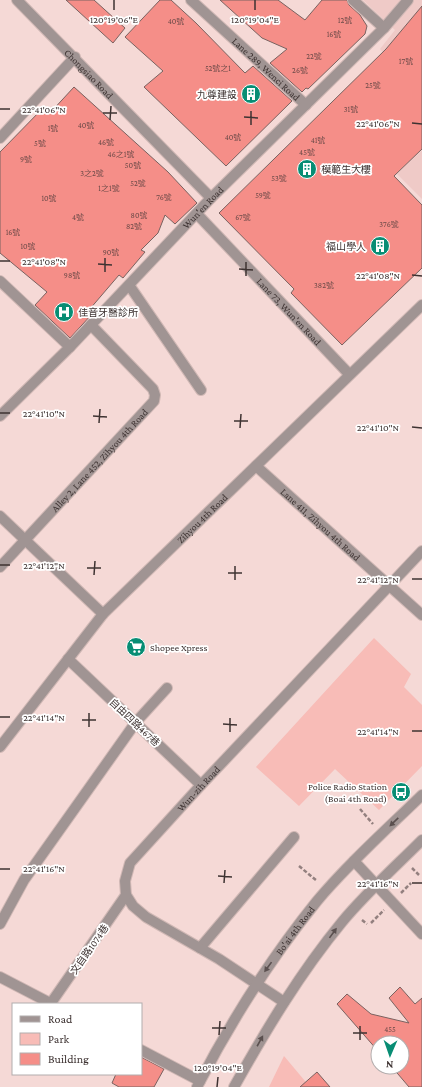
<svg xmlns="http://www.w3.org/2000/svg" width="422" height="1087" viewBox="0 0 422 1087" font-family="'Crimson Pro','Noto Sans TC',serif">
	<rect width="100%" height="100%" fill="#f5d9d6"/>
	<!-- built -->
	<g fill="#efcac7">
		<path d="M363,0H422V94L380,49L395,30Z"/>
		<path d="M422,150V199L397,174Z"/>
	</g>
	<!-- green -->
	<g fill="#f8bcb7">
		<path d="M374,638L411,674L404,687L422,705V766L379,810L335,769L299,806L256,767Z"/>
		<path d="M284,1056L310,1087H269Z"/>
	</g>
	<!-- building -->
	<g fill="#f58e88" stroke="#7a6260">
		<path d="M66,0H94L125,28L113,43Z"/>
		<path d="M160,0H171L196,23L245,73L253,66L292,101L226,166L144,87L163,71L125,37Z"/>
		<path d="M220,0H278L305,20L322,0H347L349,5L360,15L367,26L365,34L308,89L306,88L302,92L270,63L287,49L262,38Z"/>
		<path d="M422,6V149L394,176L422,205V268L342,345L291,293L294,289L219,213L386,49Z"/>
		<path d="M74,87L168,172L197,203L175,224L165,215L158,233L141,250L145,252L123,278L119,275L89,310L93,313L70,338L35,305L47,292L0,253V152L44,107L50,113Z"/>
		<path d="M400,987L415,1004L422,998V1087H409L392,1067H402V1043H378V1051L337,1004L347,994L371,1014L409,1023L389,998Z"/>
		<path d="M141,1057L164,1069L154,1087H119L112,1083L116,1074H141Z"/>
		<path d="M317,1072L330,1087H300Z"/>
	</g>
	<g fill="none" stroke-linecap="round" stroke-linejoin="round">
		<!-- minor casing -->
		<g stroke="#d0b8b5" stroke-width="12">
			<g id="minor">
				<path id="s1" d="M17,0L211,198"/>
				<path id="s2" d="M191,0L306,105"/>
				<path d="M353,0L384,28"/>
				<path d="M0,138L75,57"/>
				<path id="s3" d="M197,214L349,374"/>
				<path d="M0,281L70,347"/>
				<path d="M129,285L201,390"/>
				<path id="s4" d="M0,416L70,347L211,198L384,28L408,0"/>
				<path id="s5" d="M256,466L422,615"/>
				<path d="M0,516L103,614"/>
				<path id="s6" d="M0,567L154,401L155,395L153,389L91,325"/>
				<path d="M68,659L201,785"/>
				<path id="s7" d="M0,747L103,614L422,305"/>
				<path d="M354,861L422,934"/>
				<path d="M0,924L24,880L136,722L167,688"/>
				<path d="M200,948L294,837"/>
				<path d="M0,977L52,1004"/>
				<path id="s8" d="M284,1002L219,959L146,917L133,906L126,895L125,881L130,863L201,785L422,551"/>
				<path d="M51,1003L126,895"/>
				<path d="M141,1050L200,1081"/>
				<path id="s9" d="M197,1087C231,1021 271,958 317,901C349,863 387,829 422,795"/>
				<path d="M234,1087C266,1030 300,973 342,922C366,893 395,867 422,840"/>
			</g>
		</g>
		<!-- path -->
		<g stroke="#93807f" stroke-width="2.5" stroke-dasharray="4 2" stroke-linecap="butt">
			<path d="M360,809L373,824"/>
			<path d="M299,866L317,881"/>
			<path d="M412,868L419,875"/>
			<path d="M401,893L411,883"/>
			<path d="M362,920L367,924"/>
			<path d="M371,923L384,910"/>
		</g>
		<!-- minor -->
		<use href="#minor" stroke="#a09493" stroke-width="10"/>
	</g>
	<!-- one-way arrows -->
	<defs><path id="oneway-solid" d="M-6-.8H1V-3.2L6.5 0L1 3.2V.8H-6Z"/></defs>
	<g fill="#5b504f">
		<use href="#oneway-solid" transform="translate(394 822) rotate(136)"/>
		<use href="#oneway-solid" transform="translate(333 933) rotate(-54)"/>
		<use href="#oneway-solid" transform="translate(268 967) rotate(126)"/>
		<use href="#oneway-solid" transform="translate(260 1041) rotate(-61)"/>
	</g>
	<!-- ticks -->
	<path fill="none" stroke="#3e3332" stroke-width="1.5" d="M114,10V0M255,10V0M0,109H10M103,113H117M244,117L258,118M110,120L111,106M412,123L422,124M251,125V111M0,261H10M98,264L112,265M239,269L253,270M105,272V258M412,275L422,276M246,276V262M0,413H10M93,416L107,417M234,421H248M99,423L100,409M412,427L422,428M240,428L241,414M0,565H10M87,568H101M228,573H242M94,575L95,561M412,579H422M235,580V566M0,717H10M82,720H96M223,724L237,725M89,727V713M412,731H422M230,732V718M0,869H10M218,876L232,877M224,883L225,870M412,883H422M212,1028H226M353,1033H367M219,1035L220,1021M360,1040V1026M217,1087L218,1077"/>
	<!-- icons -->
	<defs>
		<g id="building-disc" transform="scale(1)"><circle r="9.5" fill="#088d74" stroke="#fff"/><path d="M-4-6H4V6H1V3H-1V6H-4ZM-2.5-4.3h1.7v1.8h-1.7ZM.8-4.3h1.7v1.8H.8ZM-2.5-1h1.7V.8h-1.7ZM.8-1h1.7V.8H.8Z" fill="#fff"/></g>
		<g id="hospital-disc" transform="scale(1)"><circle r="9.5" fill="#088d74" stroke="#fff"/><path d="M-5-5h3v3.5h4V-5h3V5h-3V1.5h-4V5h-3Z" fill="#fff"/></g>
		<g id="supermarket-disc" transform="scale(1)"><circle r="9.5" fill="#088d74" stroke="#fff"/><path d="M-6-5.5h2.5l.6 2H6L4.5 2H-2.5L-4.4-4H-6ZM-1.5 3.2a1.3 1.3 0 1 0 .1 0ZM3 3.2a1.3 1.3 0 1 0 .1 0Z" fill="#fff"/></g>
		<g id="bus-disc" transform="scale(1)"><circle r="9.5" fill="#088d74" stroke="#fff"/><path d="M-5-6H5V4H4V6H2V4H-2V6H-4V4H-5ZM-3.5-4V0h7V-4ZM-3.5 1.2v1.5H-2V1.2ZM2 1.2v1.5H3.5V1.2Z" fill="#fff"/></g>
	</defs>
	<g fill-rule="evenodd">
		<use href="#building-disc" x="251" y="94"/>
		<use href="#building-disc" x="307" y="169"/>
		<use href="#building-disc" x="380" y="246"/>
		<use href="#hospital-disc" x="64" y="312"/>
		<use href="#supermarket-disc" x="136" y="647"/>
		<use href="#bus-disc" x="401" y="792"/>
	</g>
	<g text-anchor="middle" stroke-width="3.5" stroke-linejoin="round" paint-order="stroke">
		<!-- number labels -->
		<g font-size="8" fill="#6c4a48">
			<text x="345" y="23">12號</text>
			<text x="176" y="24">40號</text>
			<text x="334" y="37">16號</text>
			<text x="314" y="59">22號</text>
			<text x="406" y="64">17號</text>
			<text x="218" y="71">52號之1</text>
			<text x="300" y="73">26號</text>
			<text x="373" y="88">25號</text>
			<text x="351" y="112">31號</text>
			<text x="86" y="128">40號</text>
			<text x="53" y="131">1號</text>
			<text x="233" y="140">40號</text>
			<text x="318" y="143">41號</text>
			<text x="106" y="145">46號</text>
			<text x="40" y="146">5號</text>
			<text x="307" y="155">45號</text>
			<text x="121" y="157">46之1號</text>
			<text x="26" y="162">9號</text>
			<text x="133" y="168">50號</text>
			<text x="92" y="176">3之2號</text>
			<text x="279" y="181">53號</text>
			<text x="138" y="186">52號</text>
			<text x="109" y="191">1之1號</text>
			<text x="263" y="198">59號</text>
			<text x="164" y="200">76號</text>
			<text x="49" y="201">10號</text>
			<text x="139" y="218">80號</text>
			<text x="78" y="220">4號</text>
			<text x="243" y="220">67號</text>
			<text x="389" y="227">376號</text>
			<text x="134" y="229">82號</text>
			<text x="13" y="235">16號</text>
			<text x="28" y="249">10號</text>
			<text x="111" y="255">90號</text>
			<text x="72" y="278">98號</text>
			<text x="324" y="288">382號</text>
			<text x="390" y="1032">455</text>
		</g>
		<!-- street labels -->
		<g font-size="10" fill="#3e3332" stroke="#fff">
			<text dy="4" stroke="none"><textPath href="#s2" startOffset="102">Lane 289, Wenci Road</textPath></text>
			<text dy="4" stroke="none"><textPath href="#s1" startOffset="103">Chongsiao Road</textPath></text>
			<text dy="4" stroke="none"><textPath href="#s4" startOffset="291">Wun'en Road</textPath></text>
			<text dy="4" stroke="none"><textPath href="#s3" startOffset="134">Lane 73, Wun'en Road</textPath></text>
			<text dy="4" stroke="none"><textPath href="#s6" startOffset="146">Alley 2, Lane 452, Zihyou 4th Road</textPath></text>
			<text dy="4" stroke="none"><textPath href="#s7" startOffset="306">Zihyou 4th Road</textPath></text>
			<text dy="4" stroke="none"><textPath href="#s5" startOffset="87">Lane 411, Zihyou 4th Road</textPath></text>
			<text transform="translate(135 722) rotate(43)" y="4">自由四路467巷</text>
			<text dy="4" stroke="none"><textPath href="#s8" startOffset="326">Wun-zih Road</textPath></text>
			<text dy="4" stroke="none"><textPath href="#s9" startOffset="185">Bo'ai 4th Road</textPath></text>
			<text transform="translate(89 949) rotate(-55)" y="4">文自路1074巷</text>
		</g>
		<!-- poi labels -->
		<g font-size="10" fill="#3e3332" stroke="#fff" text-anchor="end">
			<text x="237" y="98">九尊建設</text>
			<text x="321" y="173" text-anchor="start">模範生大樓</text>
			<text x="366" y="250">福山學人</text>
			<text x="78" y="316" text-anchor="start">佳音牙醫診所</text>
			<text x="150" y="651" text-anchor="start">Shopee Xpress</text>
			<text x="387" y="790">Police Radio Station<tspan x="387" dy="12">(Boai 4th Road)</tspan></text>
		</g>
	</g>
	<g font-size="10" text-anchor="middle" fill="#3e3332" stroke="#fff" stroke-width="3.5" stroke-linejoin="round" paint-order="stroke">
		<text x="114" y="23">120°19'06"E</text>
		<text x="255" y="23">120°19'04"E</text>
		<text x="44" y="113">22°41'06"N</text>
		<text x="378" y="127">22°41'06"N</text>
		<text x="44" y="265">22°41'08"N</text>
		<text x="378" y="279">22°41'08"N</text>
		<text x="44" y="417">22°41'10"N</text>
		<text x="378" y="431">22°41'10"N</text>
		<text x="44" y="569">22°41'12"N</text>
		<text x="378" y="583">22°41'12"N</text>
		<text x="44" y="721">22°41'14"N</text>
		<text x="378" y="735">22°41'14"N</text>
		<text x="44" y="872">22°41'16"N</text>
		<text x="378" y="887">22°41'16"N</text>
		<text x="218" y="1071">120°19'04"E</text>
	</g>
	<!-- legend -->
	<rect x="12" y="1003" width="130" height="72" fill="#ffffff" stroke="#b2adad"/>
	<rect x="20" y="1016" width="20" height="6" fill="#a09493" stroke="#b2adad"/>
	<text x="48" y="1023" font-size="12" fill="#3e3332">Road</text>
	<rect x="20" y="1033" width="20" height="12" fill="#f8bcb7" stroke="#b2adad"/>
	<text x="48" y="1043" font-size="12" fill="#3e3332">Park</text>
	<rect x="20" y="1053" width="20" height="12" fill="#f58e88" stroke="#b2adad"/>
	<text x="48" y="1063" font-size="12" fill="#3e3332">Building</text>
	<!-- north arrow -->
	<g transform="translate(390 1055) rotate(182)"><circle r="19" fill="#ffffff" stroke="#b2adad"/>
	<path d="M0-3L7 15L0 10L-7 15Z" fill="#088d74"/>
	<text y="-6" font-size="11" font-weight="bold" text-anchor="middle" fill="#3e3332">N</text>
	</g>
</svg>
